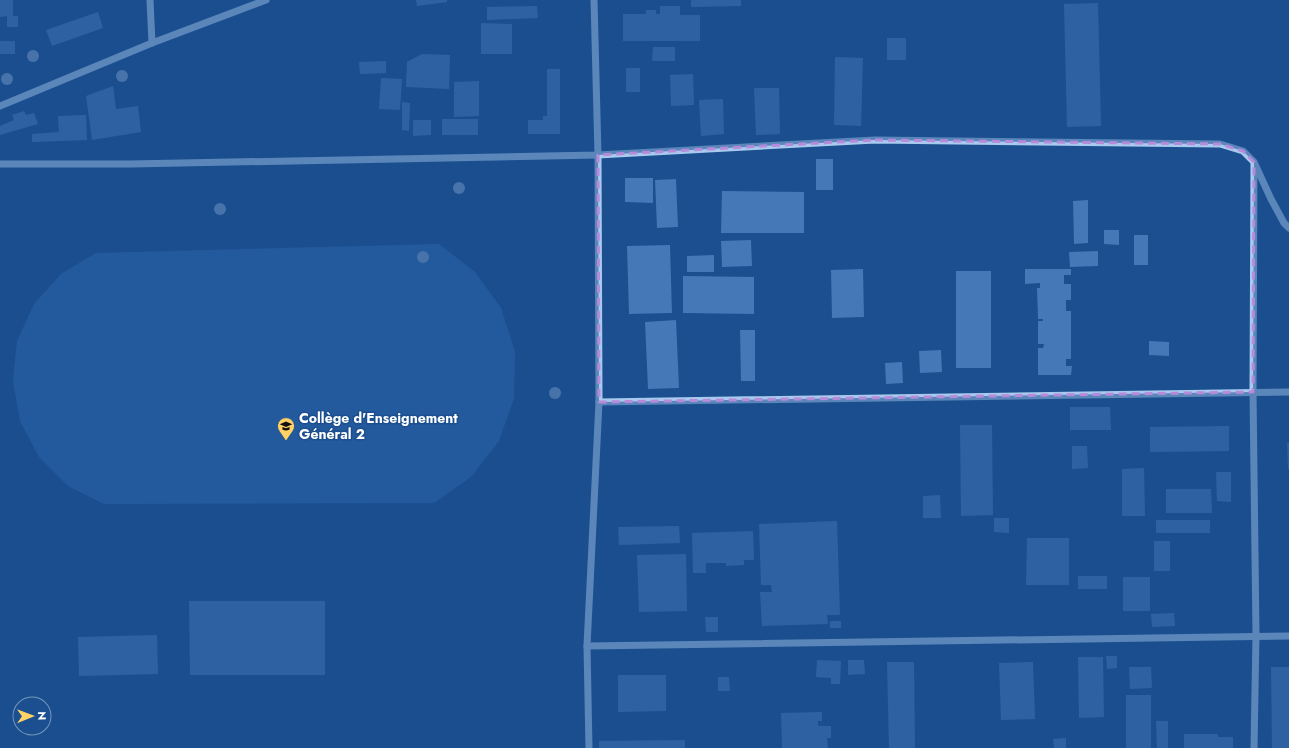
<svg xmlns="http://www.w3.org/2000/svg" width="1289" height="748" viewBox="0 0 1289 748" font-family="Jost,sans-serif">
	<rect width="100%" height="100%" fill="#1b4f8f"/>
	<!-- green -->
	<path fill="#2e69ad" d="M439,244L475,272L501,308L515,352L514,398L499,441L471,477L434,503L104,504L68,486L39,457L20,421L13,381L17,341L34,304L61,274L96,253Z"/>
	<!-- building -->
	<g fill="#4478b7">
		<path d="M0,0H13V16H18V27H7V16L0,17Z"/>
		<path d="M416,0H447V2L417,6Z"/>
		<path d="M691,0H741V6L691,7Z"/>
		<path d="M1098,3L1101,126L1067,127L1064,4Z"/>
		<path d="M537,6L538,18L487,20V7Z"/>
		<path d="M660,6H680V15H700V41H623V14H646V10H656V14H660Z"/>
		<path d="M98,12L103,28L52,46L46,30Z"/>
		<path d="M481,23L512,24V54H481Z"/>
		<rect x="887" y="38" width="19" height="22"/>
		<rect x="0" y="41" width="15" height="13"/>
		<path d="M653,47H675V61H652Z"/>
		<path d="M422,54L450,55L449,89L406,87L407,62Z"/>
		<path d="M835,57L863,58L861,126L834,125Z"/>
		<path d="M386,61V73L360,74L359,62Z"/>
		<rect x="626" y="68" width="14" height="24"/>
		<path d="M547,69H560V134H528V120H543V116H547Z"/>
		<path d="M693,74L694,105L671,106L670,75Z"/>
		<path d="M381,78L402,79L400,110L379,109Z"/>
		<path d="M479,81V116L454,117V82Z"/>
		<path d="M113,86L116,109L138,106L141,132L92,140L86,96Z"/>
		<path d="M754,88H779L780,134L756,135Z"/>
		<path d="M723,99L724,134L701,136L699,100Z"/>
		<path d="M402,102L410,103L409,131L402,130Z"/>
		<path d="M24,111L26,115L34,113L38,124L0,135V126L14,120L12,115Z"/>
		<path d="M86,115L87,140L32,142V134L59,132L58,116Z"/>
		<rect x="442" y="119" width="36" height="16"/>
		<path d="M413,120H431V135L413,136Z"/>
		<rect x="816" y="159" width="17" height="31"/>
		<path d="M625,178H653V203L625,202Z"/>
		<path d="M676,179L678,227L657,228L655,180Z"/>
		<path d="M722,191L804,192V233H721Z"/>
		<path d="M1088,200V243L1074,244L1073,201Z"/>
		<path d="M1104,230H1119V245L1104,244Z"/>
		<rect x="1134" y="235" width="14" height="30"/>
		<path d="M751,240L752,266L722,267L721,241Z"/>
		<path d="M670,245L672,313L629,314L627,246Z"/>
		<path d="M1098,251V266L1070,267L1069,252Z"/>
		<path d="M714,255V272H687V256Z"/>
		<path d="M863,269L864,317L832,318L831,270Z"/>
		<path d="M1025,269H1071V275H1064V284H1071V300H1066V311H1071V359H1066V366H1072L1071,375H1038V348H1043L1044,344H1038V321H1043V319H1038L1037,288H1040V283L1025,284Z"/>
		<rect x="956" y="271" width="35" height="97"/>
		<path d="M683,276L754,277V314L683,313Z"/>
		<path d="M676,320L679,388L648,389L645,322Z"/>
		<path d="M740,330H755V381H741Z"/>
		<path d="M1149,341L1169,342V356L1149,355Z"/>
		<path d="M941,350L942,372L920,373L919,351Z"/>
		<path d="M902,362L903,383L886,384L885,363Z"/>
		<path d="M1070,407H1110L1111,430H1070Z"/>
		<path d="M960,425H992L993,515L961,516Z"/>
		<path d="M1229,426V451L1150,452V427Z"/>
		<path d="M1287,443H1289V469H1288Z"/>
		<path d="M1072,446H1087L1088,468L1072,469Z"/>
		<path d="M1144,468L1145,516H1122V469Z"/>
		<path d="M1216,472H1231V502L1217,501Z"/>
		<path d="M1166,489H1211L1212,513H1166Z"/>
		<path d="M940,495L941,518H923V496Z"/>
		<path d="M994,518H1009V533L994,532Z"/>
		<rect x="1156" y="520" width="54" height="13"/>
		<path d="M837,521L840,615H827L828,624L762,626L760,592H772L771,585H761L759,524Z"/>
		<path d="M679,526L680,543L619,545L618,527Z"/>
		<path d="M753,531L754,560H744V565L726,566V563H706V573H693L692,533Z"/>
		<path d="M1027,538H1069V585H1026Z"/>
		<rect x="1154" y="541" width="16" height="30"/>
		<path d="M686,554L687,611L639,612L637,555Z"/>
		<rect x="1078" y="576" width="29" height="13"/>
		<rect x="1123" y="577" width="27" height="34"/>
		<path d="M189,601H325V675H190Z"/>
		<path d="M1174,613L1175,626L1152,627L1151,614Z"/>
		<path d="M705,617H718V632H706Z"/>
		<rect x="830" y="621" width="11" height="7"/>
		<path d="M157,635L158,674L79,676L78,637Z"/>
		<path d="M1106,656H1117V668L1107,669Z"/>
		<path d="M1078,657H1103L1104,717L1079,718Z"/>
		<path d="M817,660L841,661L840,684H831V678L816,677Z"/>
		<path d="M848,660H864L865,674L848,675Z"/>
		<path d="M887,662H914L915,748H889Z"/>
		<path d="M1033,662L1035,719L1001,720L999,663Z"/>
		<path d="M1129,667H1151L1152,688L1130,689Z"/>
		<path d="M1271,667H1289V748H1272Z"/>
		<path d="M618,675H666V711L618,712Z"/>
		<path d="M718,677H729L730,691H718Z"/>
		<rect x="1126" y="695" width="25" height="53"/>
		<path d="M822,712V721H818V726H831V738H827L828,748H782L781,713Z"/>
		<path d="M1156,721H1168V748H1157Z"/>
		<path d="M1184,734H1218V737H1233V748H1184Z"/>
		<path d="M1066,738V748H1054L1053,739Z"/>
		<path d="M685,740V748H599V741Z"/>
	</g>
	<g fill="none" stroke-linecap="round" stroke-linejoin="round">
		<!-- minor -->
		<g stroke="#a9c9ee" stroke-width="7">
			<path d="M150,0L152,43"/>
			<path d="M0,106L152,43L266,0"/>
			<path d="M0,164H131L598,155L875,140L1220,144L1243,151L1254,162L1271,199L1284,223L1289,228"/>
			<path d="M599,402L1289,392"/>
			<path d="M587,646L1289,636"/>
			<path d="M589,748L587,646L599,402L598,155L594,0"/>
			<path d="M1254,748L1256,635L1253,392L1254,164"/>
		</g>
	</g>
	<!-- trees -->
	<g fill="#7ea0ca">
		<circle cx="33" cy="56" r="6"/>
		<circle cx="122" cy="76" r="6"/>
		<circle cx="7" cy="79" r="6"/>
		<circle cx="459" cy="188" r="6"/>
		<circle cx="220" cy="209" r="6"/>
		<circle cx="423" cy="257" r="6"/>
		<circle cx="555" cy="393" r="6"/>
	</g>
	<!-- marked area -->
	<path d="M0 0H1289V748H0ZM875,140L1220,144L1243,151L1254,162L1253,392L599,402L598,155Z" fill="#1b4f8f" fill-opacity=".55" fill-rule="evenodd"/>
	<path fill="none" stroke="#b68bdc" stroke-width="3" stroke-dasharray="8 5" stroke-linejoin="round" d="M875,140L1220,144L1243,151L1254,162L1253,392L599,402L598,155Z"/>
	<!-- icons -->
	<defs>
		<g id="school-pin" transform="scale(0.9)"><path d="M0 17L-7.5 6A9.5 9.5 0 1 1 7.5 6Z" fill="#ffd166" stroke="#1b4f8f"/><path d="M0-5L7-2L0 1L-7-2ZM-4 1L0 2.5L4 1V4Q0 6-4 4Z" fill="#111"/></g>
	</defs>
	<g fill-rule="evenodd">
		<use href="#school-pin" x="286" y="426"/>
	</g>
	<g text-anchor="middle" stroke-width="3" stroke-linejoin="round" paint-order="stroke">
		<!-- poi labels -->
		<g font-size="14" font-weight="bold" fill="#fff" stroke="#1b4f8f" text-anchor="start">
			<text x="299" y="423">Collège d'Enseignement<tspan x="299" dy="16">Général 2</tspan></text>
		</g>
	</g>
	<!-- north arrow -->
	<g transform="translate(32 716) rotate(89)"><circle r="19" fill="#1b4f8f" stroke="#7695bc"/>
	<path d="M0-3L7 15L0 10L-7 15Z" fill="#ffd166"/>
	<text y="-6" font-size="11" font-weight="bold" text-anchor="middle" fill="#ffffff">N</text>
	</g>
</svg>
